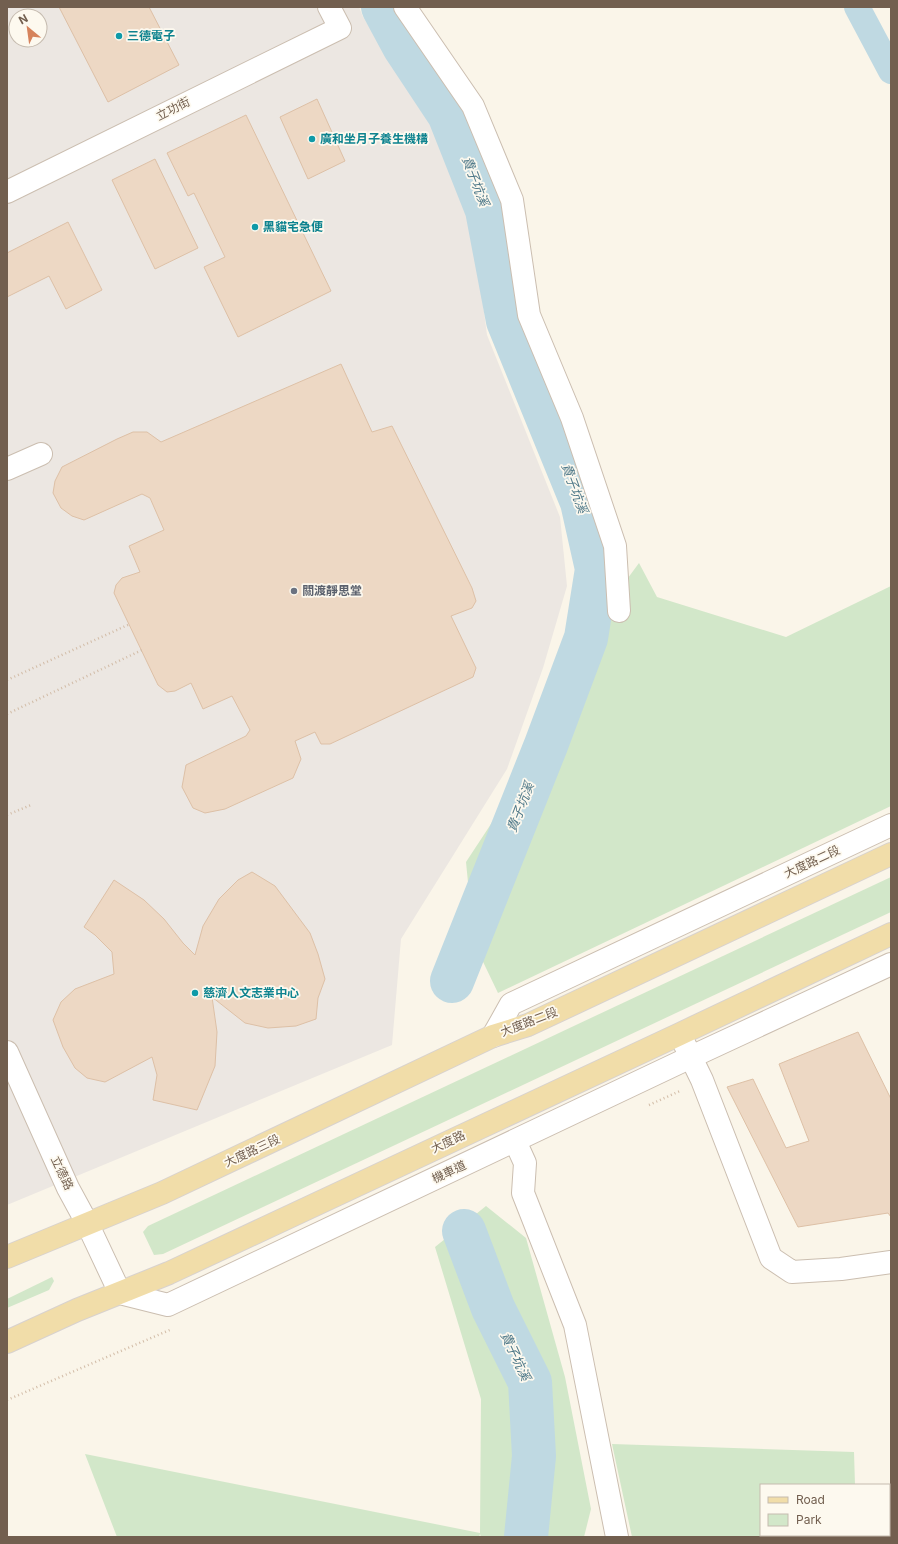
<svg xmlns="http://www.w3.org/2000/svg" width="898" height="1544" viewBox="0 0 898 1544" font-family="Inter,'Noto Sans TC',sans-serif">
	<rect width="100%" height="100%" fill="#faf5e9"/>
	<!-- industrial -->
	<path fill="#ece7e2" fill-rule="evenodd" d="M7,7H359L363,17L436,130L473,227L487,335L560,517L567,586L543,668L507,769L401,939L392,1045L7,1205ZM16,16H40V40H16Z"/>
	<!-- green -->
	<g fill="#d2e7c9">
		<path d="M639,563L657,597L786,637L891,586V806L498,993L474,943L466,862L514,789L579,706L611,601Z"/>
		<path d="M891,877V912L163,1254L154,1255L143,1232L148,1226Z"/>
		<path d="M486,1206L526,1238L565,1377L591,1509L584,1537H481L480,1534L479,1537H117L85,1454L480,1533L481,1399L435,1247Z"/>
		<path d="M52,1277L54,1281L49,1290L7,1308V1299Z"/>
		<path d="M612,1444L854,1452L855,1485H761V1535H817L787,1536L786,1537H632Z"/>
	</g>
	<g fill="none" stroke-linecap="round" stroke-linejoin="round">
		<!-- canal -->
		<path stroke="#bfd9e2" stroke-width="26" d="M857,7L891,71"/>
		<!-- river -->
		<g stroke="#bfd9e2" stroke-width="44">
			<path d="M383,7L404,46L449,114L487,210L508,321L582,502L597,569L586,638L546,745L452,981"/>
			<path d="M464,1231L493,1308L530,1382L534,1456L526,1537"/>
		</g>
	</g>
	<!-- building -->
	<g fill="#edd8c4" stroke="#ddc0a6">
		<path d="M59,7H149L179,65L108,102Z"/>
		<path d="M317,99L345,161L308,179L280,117Z"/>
		<path d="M246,115L331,291L238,337L204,267L225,257L194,193L188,196L167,153Z"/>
		<path d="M155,159L198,248L155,269L112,180Z"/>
		<path d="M68,222L102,290L66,309L49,276L7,297V253Z"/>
		<path d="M341,364L372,432L392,426L472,588L476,601L472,608L451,616L476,668L473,677L330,744H321L315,732L295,741L301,759L293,778L225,809L205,813L193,808L182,787L186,765L246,736L250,730L232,696L203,709L191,683L175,691L167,692L158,685L114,593L116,585L122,578L140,572L129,546L164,530L150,498L142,494L84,520L72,516L61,508L53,493L55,481L62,467L117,439L133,432H147L161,442Z"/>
		<path d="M252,872L275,886L310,933L318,954L325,979L318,998L316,1019L296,1026L268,1028L245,1023L212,997L217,1032L215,1066L197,1110L153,1100L157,1075L152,1057L105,1082L87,1078L75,1068L63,1047L53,1020L61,1002L75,989L114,974L112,952L95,935L84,927L114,880L144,900L164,919L183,943L195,955L203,926L219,899L238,880Z"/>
		<path d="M858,1032L891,1099V1217L888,1213L798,1227L727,1087L753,1079L786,1148L809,1141L779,1064Z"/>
		<path d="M856,1535V1537H786V1536Z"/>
	</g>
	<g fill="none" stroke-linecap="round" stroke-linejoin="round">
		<!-- minor casing -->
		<g stroke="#cbbeb0" stroke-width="24">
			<g id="minor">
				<path d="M405,7L473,106L512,200L529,315L572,418L615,546L619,611"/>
				<path d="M7,192L340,28L329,7"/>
				<path d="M7,469L41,454"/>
				<path d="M493,1036L511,1004L891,825"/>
				<path d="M685,1045L702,1080L771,1258L792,1272L841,1269L891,1262"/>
				<path d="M7,1052L68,1188L87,1223L120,1293L168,1305L691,1057L891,964"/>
				<path d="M515,1141L525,1163L523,1193L575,1325L617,1537"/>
			</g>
		</g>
		<!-- major casing -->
		<g stroke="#d8d2ce" stroke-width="24">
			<g id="major">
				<path d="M7,1257L162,1193L493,1036L528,1025L891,854"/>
				<path d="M7,1342L77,1310L169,1273L680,1034L891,934"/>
			</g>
		</g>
		<!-- path -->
		<g stroke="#d2bca7" stroke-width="2.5" stroke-dasharray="1 3" stroke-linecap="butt">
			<path d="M7,680L130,624"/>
			<path d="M7,714L142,650"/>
			<path d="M7,815L31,805"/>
			<path d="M649,1105L680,1091"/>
			<path d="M7,1400L172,1329"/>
		</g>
		<!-- minor -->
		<use href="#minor" stroke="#fff" stroke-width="22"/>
		<!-- major -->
		<use href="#major" stroke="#f1dda9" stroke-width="22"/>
	</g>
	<!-- markers -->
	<g fill="#0f9aa8" stroke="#fdf9ef" stroke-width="1.5">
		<circle cx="119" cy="36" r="4"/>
		<circle cx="312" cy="139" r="4"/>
		<circle cx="255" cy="227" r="4"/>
		<circle cx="195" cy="993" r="4"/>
	</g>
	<circle fill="#6b7280" stroke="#fdf9ef" stroke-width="1.5" cx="294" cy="591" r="4"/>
	<g text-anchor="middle" stroke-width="3.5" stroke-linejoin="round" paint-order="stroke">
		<!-- culture labels -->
		<g font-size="12" font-weight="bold" fill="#0d838f" stroke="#fdf9ef" text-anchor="start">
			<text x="127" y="40">三德電子</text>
			<text x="320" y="143">廣和坐月子養生機構</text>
			<text x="263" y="231">黑貓宅急便</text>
			<text x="203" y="997">慈濟人文志業中心</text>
		</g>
		<!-- street labels -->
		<g font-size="12" fill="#725f4f" stroke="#fdf9ef">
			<text transform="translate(173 109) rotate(-27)" y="4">立功街</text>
			<text transform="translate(812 862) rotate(-25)" y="4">大度路二段</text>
			<text transform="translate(529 1022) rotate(-21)" y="4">大度路二段</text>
			<text transform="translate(448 1142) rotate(-25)" y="4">大度路</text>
			<text transform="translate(252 1151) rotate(-25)" y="4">大度路三段</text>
			<text transform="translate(449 1172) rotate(-25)" y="4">機車道</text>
			<text transform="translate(62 1173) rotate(65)" y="4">立德路</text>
		</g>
		<!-- worship labels -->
		<g font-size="12" font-weight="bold" fill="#5b616d" stroke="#fdf9ef" text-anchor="start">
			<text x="302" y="595">關渡靜思堂</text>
		</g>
		<!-- water labels -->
		<g font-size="13" font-style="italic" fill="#4f7989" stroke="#fdf9ef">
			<text transform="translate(476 181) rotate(69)" y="5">貴子坑溪</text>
			<text transform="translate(575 488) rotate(70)" y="5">貴子坑溪</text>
			<text transform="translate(520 807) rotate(-69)" y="5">貴子坑溪</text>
			<text transform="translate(516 1356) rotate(65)" y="5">貴子坑溪</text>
		</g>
	</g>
	<!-- border -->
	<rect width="898" height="1544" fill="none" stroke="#725f4f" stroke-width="16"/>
	<!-- legend -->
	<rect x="760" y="1484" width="130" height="52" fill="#fdf9ef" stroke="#c5bbaf"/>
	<rect x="768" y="1497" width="20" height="6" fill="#f1dda9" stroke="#c5bbaf"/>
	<text x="796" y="1504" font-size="12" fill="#725f4f">Road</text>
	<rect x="768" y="1514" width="20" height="12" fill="#d2e7c9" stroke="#c5bbaf"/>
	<text x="796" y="1524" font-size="12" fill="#725f4f">Park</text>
	<!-- north arrow -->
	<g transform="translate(28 28) rotate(331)"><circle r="19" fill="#fdf9ef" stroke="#c5bbaf"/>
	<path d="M0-3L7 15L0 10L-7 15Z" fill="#d6835c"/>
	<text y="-6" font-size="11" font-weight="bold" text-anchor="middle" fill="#725f4f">N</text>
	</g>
</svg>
